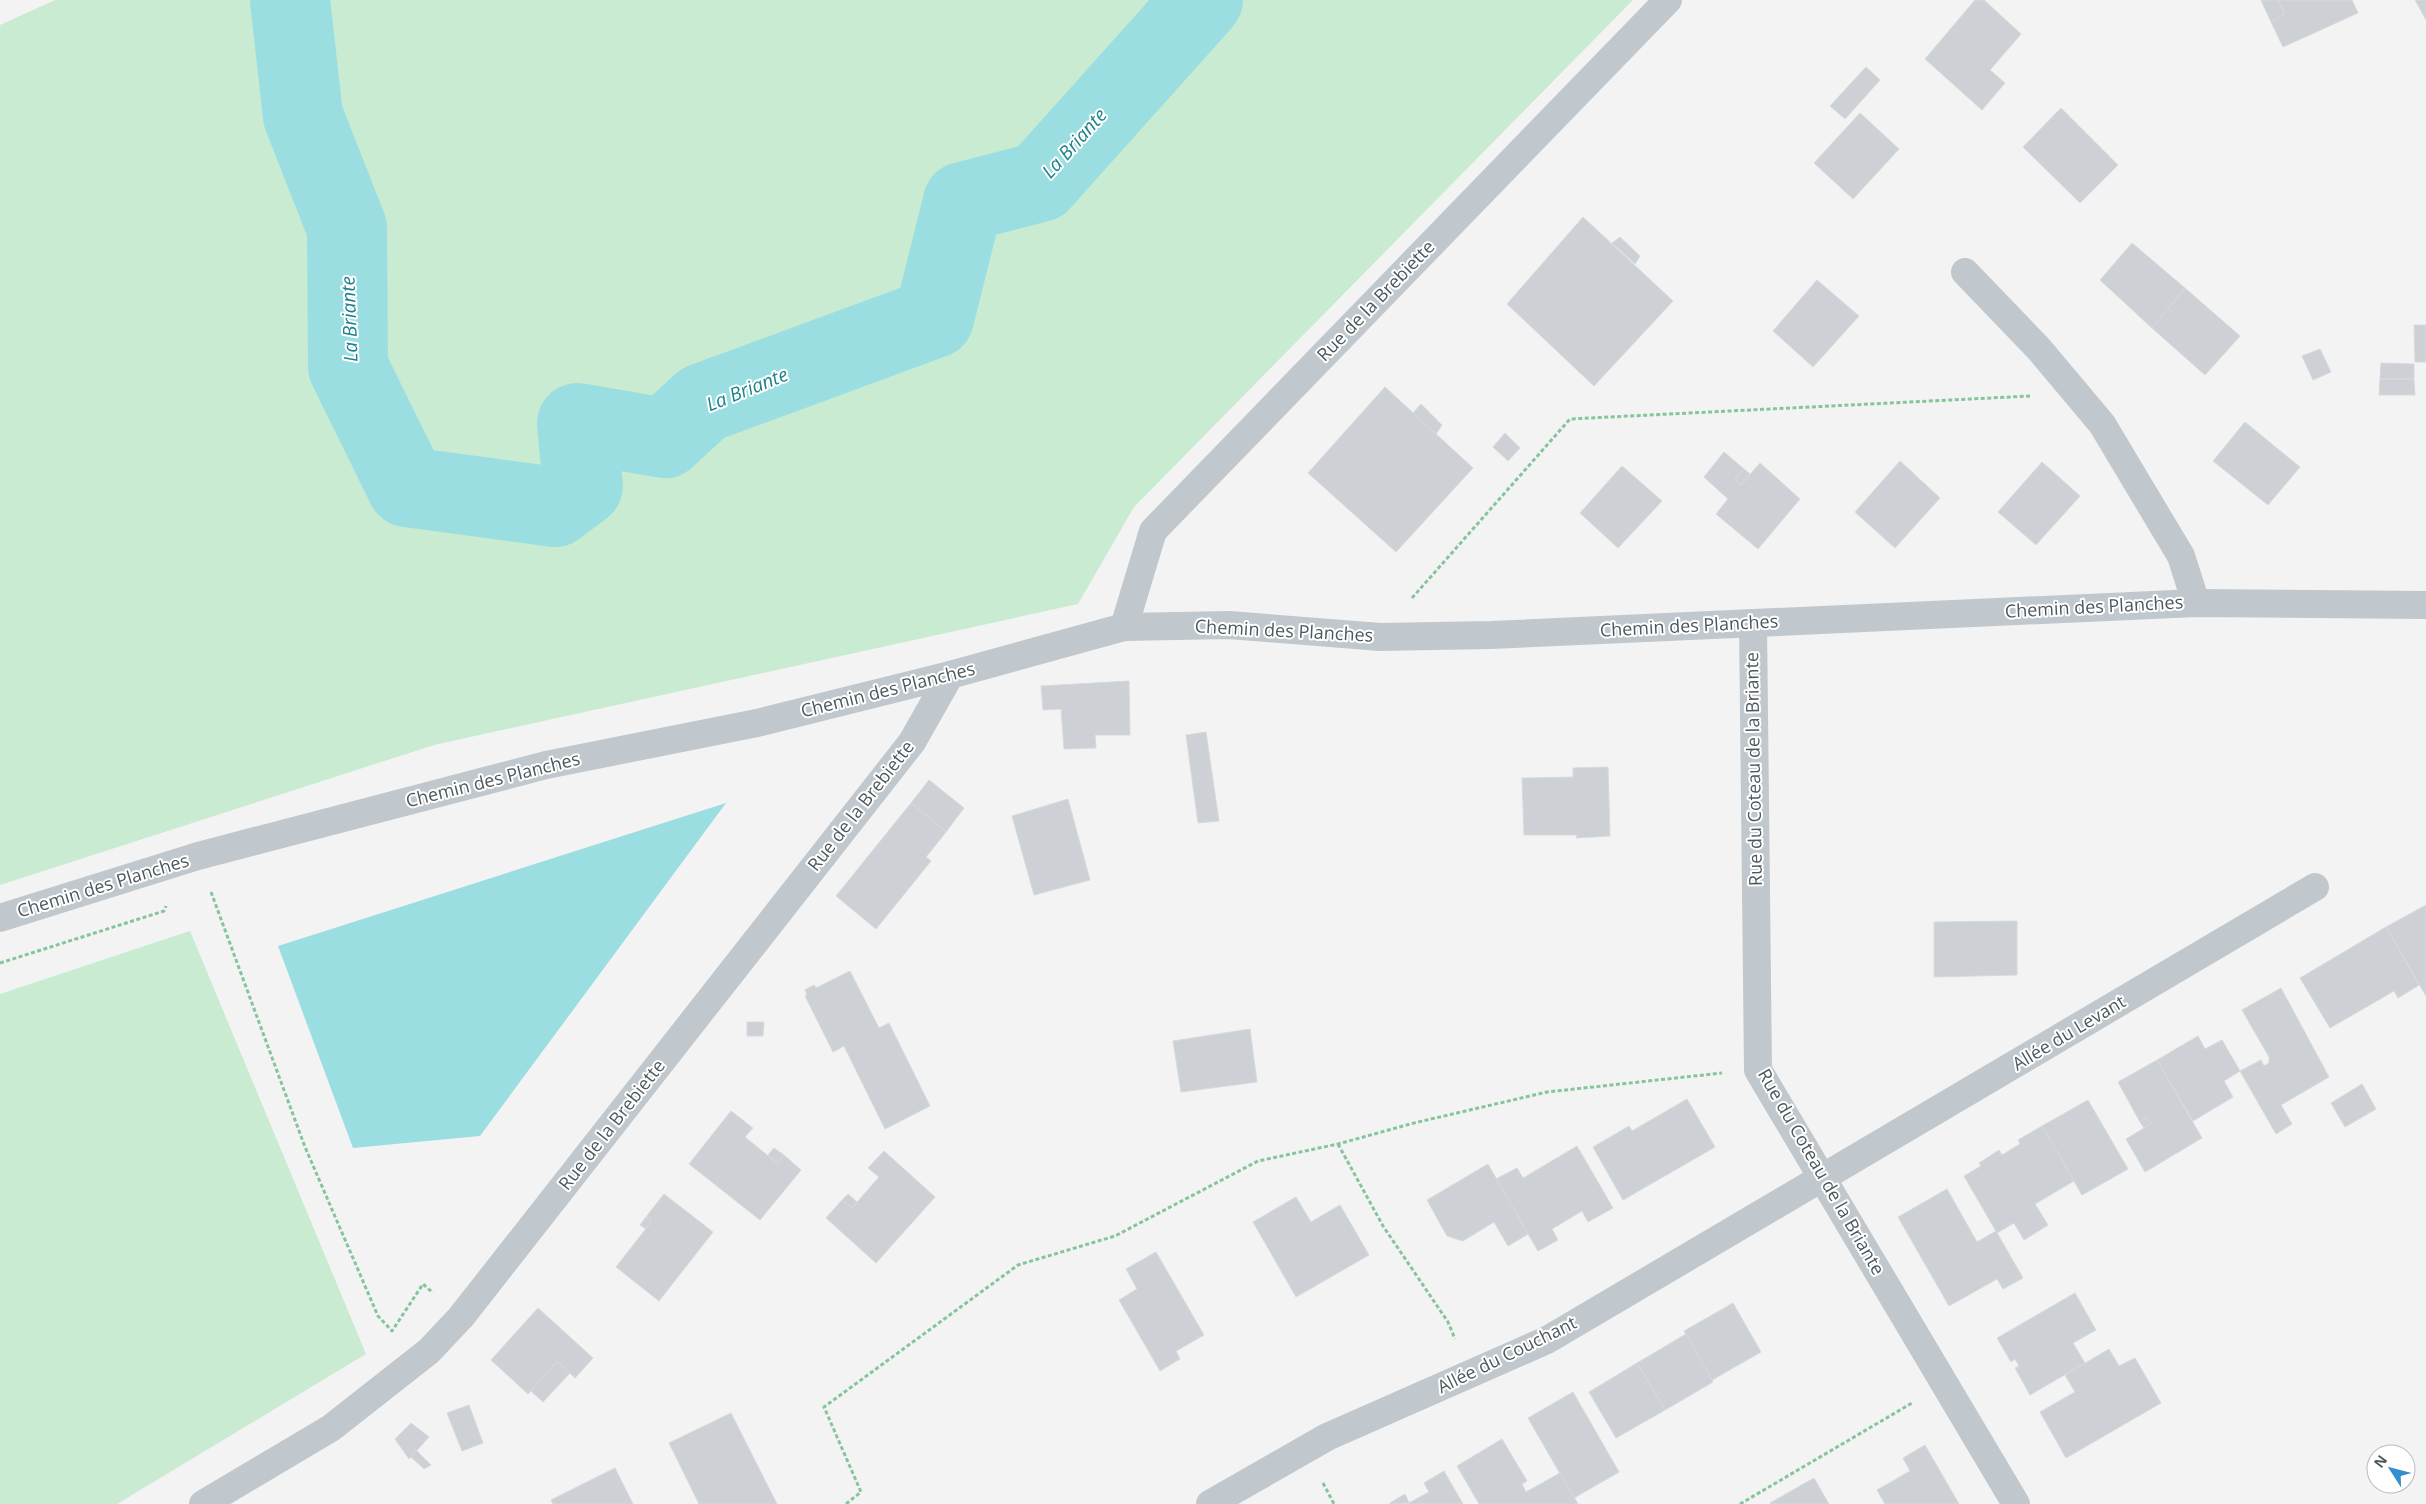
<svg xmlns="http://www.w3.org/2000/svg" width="2426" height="1504" viewBox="0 0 2426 1504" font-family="'Open Sans',sans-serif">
	<rect width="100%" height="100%" fill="#f4f3f3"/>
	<!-- green -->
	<g fill="#c8ebd1">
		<path d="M55,0H1633L1134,507L1078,604L434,745L0,885V25Z"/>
		<path d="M190,931L366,1354L117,1504H0V994Z"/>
	</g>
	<!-- water -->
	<path fill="#9bdee2" d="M726,803L480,1136L353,1148L278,946Z"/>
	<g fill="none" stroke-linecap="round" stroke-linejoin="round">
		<!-- river -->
		<path stroke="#9bdee2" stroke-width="80" d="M290,0L303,116L347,228L348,367L407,487L555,507L583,486L577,423L665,438L703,403L934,318L963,202L1040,182L1203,0"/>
	</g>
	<!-- building -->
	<g fill="#cdd0d4" stroke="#d7dadd">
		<path d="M1975,0H1984L2021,34L1990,70L2005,83L1982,110L1925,59Z"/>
		<path d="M2261,0H2278L2285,14L2271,22Z"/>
		<path d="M2278,0H2352L2358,13L2283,47L2271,22L2285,14Z"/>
		<path d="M2415,0H2426V20Z"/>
		<path d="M1866,67L1880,80L1845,119L1830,106Z"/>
		<path d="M2061,108L2118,165L2080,203L2023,147Z"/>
		<path d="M1860,113L1899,149L1853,199L1814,163Z"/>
		<path d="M1583,217L1673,301L1594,386L1507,304Z"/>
		<path d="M1620,237L1640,256L1635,264L1612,243Z"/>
		<path d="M2132,243L2185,288L2152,328L2100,280Z"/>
		<path d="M1817,280L1859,316L1813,367L1773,331Z"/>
		<path d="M2185,288L2240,336L2205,375L2152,328Z"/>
		<path d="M2414,325H2426V362H2415Z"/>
		<path d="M2320,349L2331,372L2313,380L2302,356Z"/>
		<path d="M2381,363L2414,364V379H2380Z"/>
		<path d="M2380,379H2414L2415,395H2379Z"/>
		<path d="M1385,387L1473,468L1396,552L1308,473Z"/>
		<path d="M1421,404L1442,425L1436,434L1413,413Z"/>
		<path d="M2245,422L2300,467L2268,505L2213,461Z"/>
		<path d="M1505,433L1520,448L1508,461L1493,447Z"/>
		<path d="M1724,452L1744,469L1735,479L1741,485L1760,463L1800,499L1758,549L1716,514L1728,499L1704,477Z"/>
		<path d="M1900,461L1940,498L1895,548L1855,512Z"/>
		<path d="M2042,462L2080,496L2036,545L1998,512Z"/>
		<path d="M1622,466L1662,501L1618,548L1580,513Z"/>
		<path d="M1744,469L1750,474L1741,485L1735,479Z"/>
		<path d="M1129,681L1130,735H1095L1096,748L1064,749L1061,709L1043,710L1041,686Z"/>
		<path d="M1206,732L1219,821L1198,823L1186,735Z"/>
		<path d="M1608,767L1610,836L1576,838L1577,835H1524L1522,778L1573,777V768Z"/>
		<path d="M929,780L964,808L946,832L911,803Z"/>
		<path d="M1068,799L1090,880L1034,895L1012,816Z"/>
		<path d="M911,803L946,832L926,857L931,861L876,929L836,896Z"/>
		<path d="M2426,905V996L2386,927Z"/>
		<path d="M2017,921V975L1934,977V922Z"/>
		<path d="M2386,927L2419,985L2398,998L2394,991L2330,1028L2300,978Z"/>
		<path d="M850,971L879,1028L889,1023L930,1106L885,1129L844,1046L833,1052L805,996L807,995L805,990L814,985L816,988Z"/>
		<path d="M2281,988L2329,1077L2281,1105L2292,1124L2276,1134L2240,1071L2261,1060L2264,1066L2269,1063V1057L2242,1010Z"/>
		<path d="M747,1022H764L763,1036H747Z"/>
		<path d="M1250,1029L1257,1082L1181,1092L1173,1041Z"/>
		<path d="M2198,1036L2205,1049L2222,1040L2240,1071L2224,1081L2233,1097L2193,1121L2157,1060Z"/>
		<path d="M2157,1060L2202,1138L2145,1172L2126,1139L2151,1124L2147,1117L2140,1122L2118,1082Z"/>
		<path d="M2362,1084L2376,1109L2345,1127L2331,1103Z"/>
		<path d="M1687,1099L1715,1147L1623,1200L1593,1147L1629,1126L1632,1131Z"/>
		<path d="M2088,1100L2128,1169L2082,1195L2042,1126Z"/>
		<path d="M731,1111L753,1128L745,1137L777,1163L784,1155L801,1170L760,1220L689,1164Z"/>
		<path d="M2147,1117L2151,1124L2144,1128L2140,1122Z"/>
		<path d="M2042,1126L2074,1181L2035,1204L2048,1225L2024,1240L2014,1223L1997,1233L1964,1176L1981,1166L1979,1163L1999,1150L2002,1155L2020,1144L2018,1140Z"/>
		<path d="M1577,1146L1613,1208L1588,1222L1582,1211L1552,1229L1558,1240L1538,1251L1496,1179L1517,1168L1523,1178Z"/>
		<path d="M774,1148L784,1155L777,1163L768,1155Z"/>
		<path d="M884,1151L935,1197L876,1263L826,1218L842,1200L852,1208L879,1177L868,1168Z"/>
		<path d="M1488,1164L1528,1234L1508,1246L1494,1222L1463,1241L1447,1236L1427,1200Z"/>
		<path d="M1947,1189L1977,1242L1996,1231L2023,1278L2003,1289L1997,1279L1949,1306L1898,1217Z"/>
		<path d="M664,1194L713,1232L659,1301L616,1267L652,1221L646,1217Z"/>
		<path d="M848,1194L857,1202L852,1208L842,1200Z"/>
		<path d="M1296,1197L1311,1222L1340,1205L1369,1255L1296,1297L1253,1222Z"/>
		<path d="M646,1217L652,1221L646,1229L640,1225Z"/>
		<path d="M1156,1252L1204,1335L1176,1351L1180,1359L1160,1371L1119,1300L1137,1289L1126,1269Z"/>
		<path d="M2075,1293L2096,1330L2073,1343L2085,1363L2030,1395L2015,1368L2019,1366L2015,1359L2011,1362L1997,1338Z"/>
		<path d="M1733,1303L1761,1352L1712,1380L1684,1331Z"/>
		<path d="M538,1308L593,1358L575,1378L557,1361L528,1394L491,1360Z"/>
		<path d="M1686,1334L1713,1382L1665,1410L1637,1363Z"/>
		<path d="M2109,1349L2119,1366L2135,1358L2161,1403L2066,1458L2040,1412L2075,1392L2065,1375Z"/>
		<path d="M557,1361L570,1373L543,1402L531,1391Z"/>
		<path d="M1637,1363L1665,1410L1616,1438L1589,1392Z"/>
		<path d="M1573,1392L1619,1472L1574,1498L1528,1418Z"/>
		<path d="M469,1405L483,1443L462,1451L447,1413Z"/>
		<path d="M731,1413L777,1504H699L669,1443Z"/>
		<path d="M411,1423L429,1437L409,1459L395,1439Z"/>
		<path d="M1502,1439L1527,1481L1522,1484L1526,1492L1560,1473L1578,1504H1479L1457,1466Z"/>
		<path d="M1925,1445L1959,1504H1885L1877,1490L1910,1471L1903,1458Z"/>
		<path d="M416,1450L431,1465L424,1469L411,1457Z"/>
		<path d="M615,1468L633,1504H553L551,1500Z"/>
		<path d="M1444,1471L1463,1504H1407L1429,1492L1424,1483Z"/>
		<path d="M1814,1478L1829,1504H1771L1770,1503Z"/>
		<path d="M1405,1494L1409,1503L1390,1504V1503Z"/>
	</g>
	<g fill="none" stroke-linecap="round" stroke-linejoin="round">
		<!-- path -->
		<g stroke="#84c59c" stroke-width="3" stroke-dasharray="4 2.5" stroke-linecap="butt">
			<path d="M1412,598L1570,419L2030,396"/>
			<path d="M211,892L305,1147L378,1316L392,1331L423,1284L433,1293"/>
			<path d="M0,963L164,911L166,906"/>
			<path d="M1338,1144L1383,1226L1448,1322L1455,1339"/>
			<path d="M1323,1483L1334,1504"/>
			<path d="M846,1504L861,1492L824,1407L1018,1265L1115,1236L1258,1161L1338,1144L1414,1123L1547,1092L1722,1073"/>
			<path d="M1740,1504L1912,1403"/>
		</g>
		<!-- minor -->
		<g stroke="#c0c8cd" stroke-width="28">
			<path d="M1965,272L2039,349L2102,424L2181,556L2196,603"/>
			<path d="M1753,623L1758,1070L2016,1504"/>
			<path d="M1124,627L1153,531L1668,0"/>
			<path d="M0,918L198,856L546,765L757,723L950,675L1124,627L1229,625L1380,637L1491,635L2196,603L2426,605"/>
			<path d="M203,1504L331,1428L429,1351L461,1317L912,742L950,675"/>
			<path d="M1210,1504L1327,1437L1547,1340L2315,887"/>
		</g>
	</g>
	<g text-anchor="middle" stroke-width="4" stroke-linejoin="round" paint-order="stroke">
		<!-- street labels -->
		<g font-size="18" fill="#4d585e" stroke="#fff">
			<text transform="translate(1376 301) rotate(-46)" y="6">Rue de la Brebiette</text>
			<text transform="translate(2094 607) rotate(-3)" y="6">Chemin des Planches</text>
			<text transform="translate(1689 626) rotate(-3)" y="6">Chemin des Planches</text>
			<text transform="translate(1284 631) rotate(3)" y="6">Chemin des Planches</text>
			<text transform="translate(888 690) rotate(-14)" y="6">Chemin des Planches</text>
			<text transform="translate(1754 769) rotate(-91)" y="6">Rue du Coteau de la Briante</text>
			<text transform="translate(493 780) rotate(-14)" y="6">Chemin des Planches</text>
			<text transform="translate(861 806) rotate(-52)" y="6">Rue de la Brebiette</text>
			<text transform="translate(103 886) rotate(-17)" y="6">Chemin des Planches</text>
			<text transform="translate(2069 1033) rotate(-31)" y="6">Allée du Levant</text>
			<text transform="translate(612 1125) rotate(-52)" y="6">Rue de la Brebiette</text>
			<text transform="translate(1821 1172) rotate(60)" y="6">Rue du Coteau de la Briante</text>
			<text transform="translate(1507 1355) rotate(-26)" y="6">Allée du Couchant</text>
		</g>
		<!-- water labels -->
		<g font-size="19" font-style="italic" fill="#1e8189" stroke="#fff">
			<text transform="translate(1074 143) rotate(-48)" y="7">La Briante</text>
			<text transform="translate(349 319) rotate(-92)" y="7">La Briante</text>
			<text transform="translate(747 389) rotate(-22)" y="7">La Briante</text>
		</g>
	</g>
	<!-- north arrow -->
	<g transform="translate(2391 1469) rotate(306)"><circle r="24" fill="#ffffff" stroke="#b8bcbf"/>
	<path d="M0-4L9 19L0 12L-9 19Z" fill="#338dce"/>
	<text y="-8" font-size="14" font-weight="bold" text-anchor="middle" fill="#4d585e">N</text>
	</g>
</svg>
